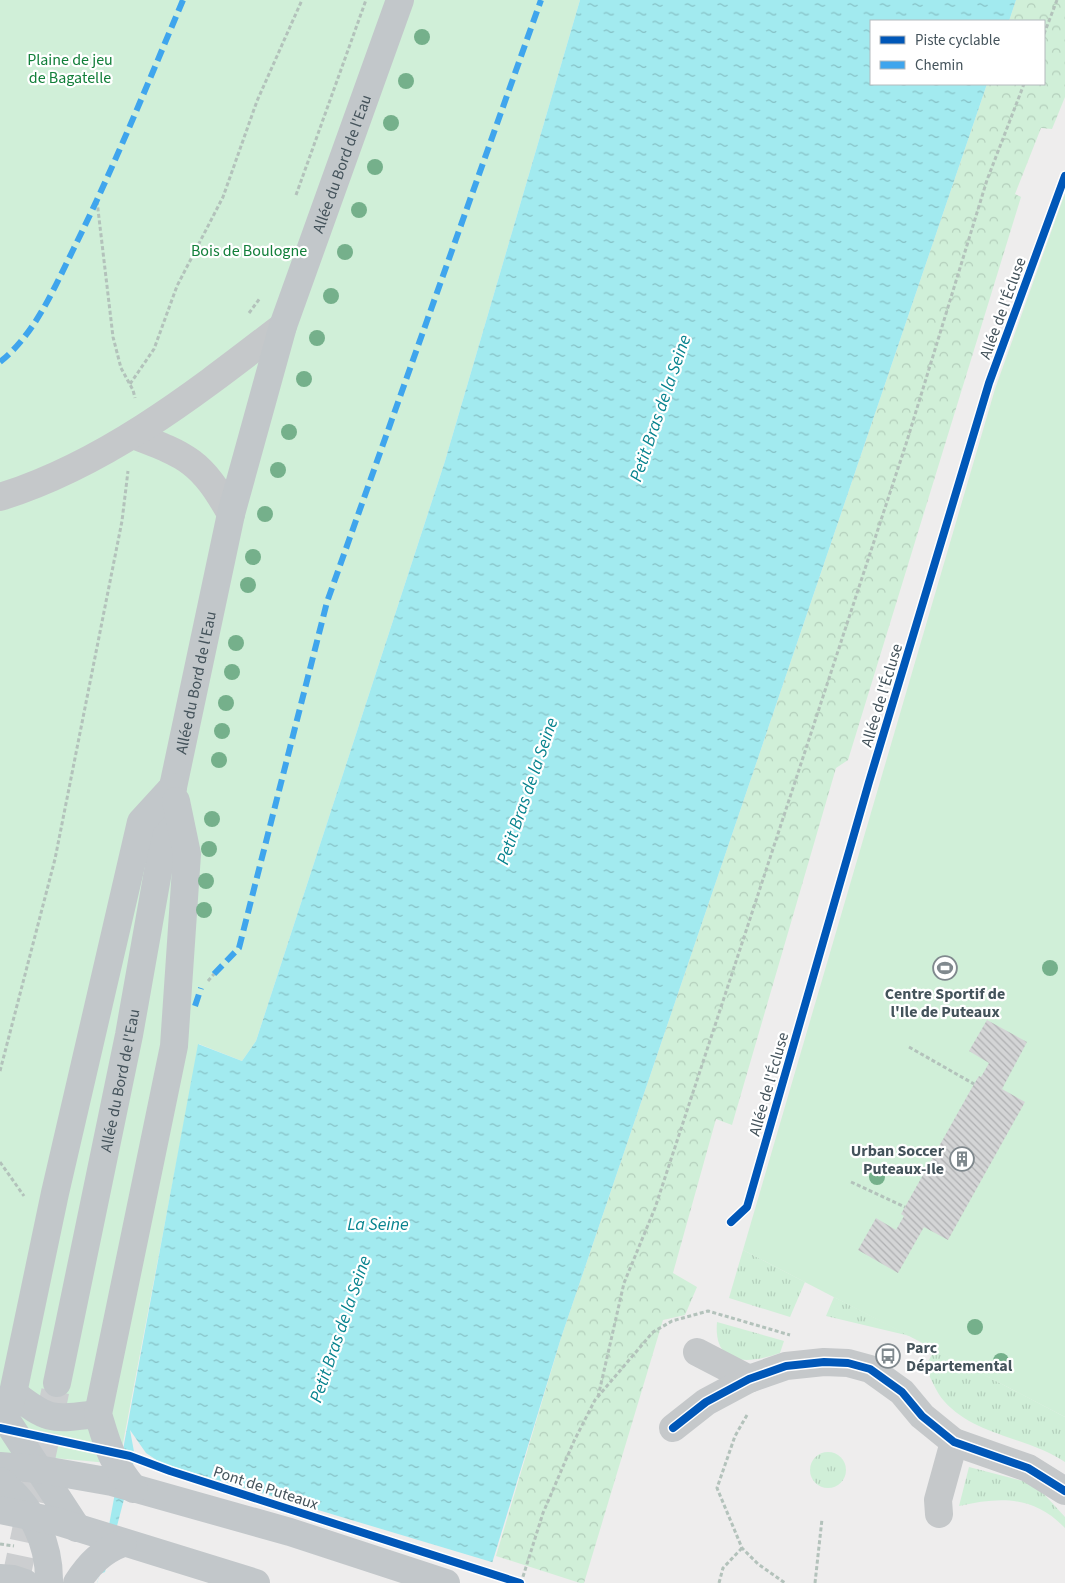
<svg xmlns="http://www.w3.org/2000/svg" width="1065" height="1583" viewBox="0 0 1065 1583" font-family="'Source Sans 3',sans-serif">
	<defs>
		<pattern id="grass-tufts" width="24" height="20" patternUnits="userSpaceOnUse" patternTransform="scale(1.25)"><rect width="24" height="20" fill="#d0efd8"/><path d="M3 7l-1-3M5 7V3M7 7l1-3M15 17l-1-3M17 17v-4M19 17l1-3" fill="none" stroke="#b4cfbc"/></pattern>
		<pattern id="forest-crowns" width="20" height="18" patternUnits="userSpaceOnUse" patternTransform="scale(1.25)"><rect width="20" height="18" fill="#d0efd8"/><path d="M2 6a3 3 0 1 1 6 0M12 15a3 3 0 1 1 6 0" fill="none" stroke="#b4cfbc"/></pattern>
		<pattern id="water-ripples" width="26" height="14" patternUnits="userSpaceOnUse" patternTransform="scale(1.25)"><rect width="26" height="14" fill="#a2eaef"/><path d="M2 4q2-2 4 0t4 0M15 11q2-2 4 0t4 0" fill="none" stroke="#86c0c5"/></pattern>
		<pattern id="building-back-hatch" width="6" height="6" patternUnits="userSpaceOnUse" patternTransform="scale(1.25)"><rect width="6" height="6" fill="#d4d5d6"/><path d="M-1 5l2 2M0 0l6 6M5-1l2 2" fill="none" stroke="#aeafb1"/></pattern>
	</defs>
	<rect width="100%" height="100%" fill="#eeeded"/>
	<!-- grass -->
	<g fill="url(#grass-tufts)">
		<path d="M743,1250L805,1282L790,1317L729,1298Z"/>
		<path d="M834,1297L910,1336L826,1316Z"/>
		<path d="M717,1322L784,1341L780,1353C749,1364 713,1367 717,1322Z"/>
		<path d="M935,1349L1065,1417V1462C1028,1437 975,1436 944,1401C936,1392 931,1378 925,1367Z"/>
		<circle cx="828" cy="1470" r="18"/>
		<path d="M969,1467L1023,1481L1043,1493L1065,1517V1528C1033,1495 1000,1497 959,1506Z"/>
	</g>
	<!-- forest -->
	<path fill="url(#forest-crowns)" d="M1016,0H1065V97L1052,129L1041,128L1015,194L1021,197L848,760L836,768L732,1125L716,1119L673,1273L697,1287L685,1315L663,1320L584,1583H580L496,1556L561,1338L987,84H1044V21H1009Z"/>
	<!-- park -->
	<g fill="#d0efd8">
		<path d="M0,0H580L445,461L256,1041L242,1061L199,1044L119,1464L0,1453Z"/>
		<path d="M1065,193V1417L743,1250L995,389Z"/>
	</g>
	<!-- water -->
	<path fill="url(#water-ripples)" d="M580,0H1016L1009,21H871V84H987L561,1338L486,1583H97L100,1574L198,1044L242,1061L256,1041L445,461Z"/>
	<!-- pier -->
	<path fill="#eeeded" d="M130,1430L146,1453L161,1463L495,1563L489,1583H97L100,1574L105,1572L135,1457Z"/>
	<!-- building -->
	<path fill="url(#building-back-hatch)" d="M987,1020L1027,1042L1002,1089L1025,1102L948,1240L924,1227L898,1273L858,1250L876,1218L896,1230L904,1216L901,1214L974,1084L979,1076L981,1077L989,1063L969,1051Z"/>
	<g fill="none" stroke-linecap="round" stroke-linejoin="round">
		<!-- major-tunnel -->
		<path stroke="#ccced0" stroke-width="28" stroke-dasharray="28 14" stroke-linecap="butt" d="M15,1583L57,1383"/>
		<!-- path -->
		<g stroke="#b3c2bb" stroke-width="3" stroke-dasharray="4 2.5" stroke-linecap="butt">
			<path d="M1044,34L1057,0"/>
			<path d="M296,195L366,0"/>
			<path d="M97,201L113,337L121,368L133,390L135,398"/>
			<path d="M249,313L260,298"/>
			<path d="M130,384L154,349L177,286L223,197L257,101L302,0"/>
			<path d="M208,981L214,974"/>
			<path d="M909,1047L974,1084"/>
			<path d="M0,1071L55,859L122,521L128,471"/>
			<path d="M0,1162L24,1196"/>
			<path d="M851,1182L905,1207"/>
			<path d="M598,1397L624,1283L655,1208L906,444L987,180L1024,84"/>
			<path d="M747,1415L735,1436L717,1488L742,1548L758,1564L785,1583"/>
			<path d="M0,1544L14,1546"/>
			<path d="M521,1583L543,1513L574,1441L595,1400L653,1332L672,1321L708,1311L790,1335"/>
			<path d="M719,1583L723,1568L742,1548"/>
			<path d="M815,1583L822,1519"/>
		</g>
		<!-- minor -->
		<g stroke="#c5c8ca" stroke-width="28">
			<path d="M133,435C188,456 201,461 231,514"/>
			<path d="M0,497C106,464 196,393 283,326"/>
			<path d="M697,1352L749,1379"/>
			<path d="M673,1428L706,1402L749,1379L786,1366L824,1362L848,1363L870,1369L902,1392L922,1416L954,1442L1028,1468L1065,1491"/>
			<path d="M939,1514L938,1500L954,1442"/>
		</g>
		<!-- major -->
		<g stroke="#c2c7ca" stroke-width="28">
			<path id="s1" d="M57,1383L129,1035L173,787L231,514L283,326L400,0"/>
			<path d="M13,1393C50,1422 52,1419 98,1414"/>
			<path d="M5,1418L77,1528"/>
			<path d="M0,1422L5,1418L13,1393L55,1193L141,822L173,787"/>
			<path d="M0,1466L38,1469L112,1482L290,1532L446,1583"/>
			<path d="M0,1481C31,1506 50,1542 49,1583"/>
			<path d="M134,1489C111,1461 108,1447 98,1414L174,1046L187,854L176,801"/>
			<path d="M0,1510L59,1522L256,1583"/>
			<path d="M0,1578L13,1579L25,1583"/>
			<path d="M77,1583C89,1564 102,1551 123,1543"/>
		</g>
		<!-- quiet -->
		<g stroke="#3fa5ed" stroke-width="6" stroke-dasharray="12 6" stroke-linecap="butt">
			<path d="M0,362C36,333 54,288 74,248C114,167 148,83 183,0"/>
			<path d="M214,974L239,948L327,602L541,0"/>
			<path d="M195,1006L201,988"/>
		</g>
		<!-- cycleway casing -->
		<g stroke="#fff" stroke-width="11">
			<g id="cycleway">
				<path d="M731,1222L747,1207L869,782L989,383L1065,176"/>
				<path d="M0,1428L130,1456L170,1471L520,1583"/>
				<path d="M673,1428L706,1402L749,1379L786,1366L824,1362L848,1363L870,1369L902,1392L922,1416L954,1442L1028,1468L1065,1491"/>
			</g>
		</g>
		<!-- cycleway -->
		<use href="#cycleway" stroke="#0057b8" stroke-width="8"/>
	</g>
	<!-- trees -->
	<g fill="#75b08b">
		<circle cx="422" cy="37" r="8"/>
		<circle cx="406" cy="81" r="8"/>
		<circle cx="391" cy="123" r="8"/>
		<circle cx="375" cy="167" r="8"/>
		<circle cx="359" cy="210" r="8"/>
		<circle cx="345" cy="252" r="8"/>
		<circle cx="331" cy="296" r="8"/>
		<circle cx="317" cy="338" r="8"/>
		<circle cx="304" cy="379" r="8"/>
		<circle cx="289" cy="432" r="8"/>
		<circle cx="278" cy="470" r="8"/>
		<circle cx="265" cy="514" r="8"/>
		<circle cx="253" cy="557" r="8"/>
		<circle cx="248" cy="585" r="8"/>
		<circle cx="236" cy="643" r="8"/>
		<circle cx="232" cy="672" r="8"/>
		<circle cx="226" cy="703" r="8"/>
		<circle cx="222" cy="731" r="8"/>
		<circle cx="219" cy="760" r="8"/>
		<circle cx="212" cy="819" r="8"/>
		<circle cx="209" cy="849" r="8"/>
		<circle cx="206" cy="881" r="8"/>
		<circle cx="204" cy="910" r="8"/>
		<circle cx="1050" cy="968" r="8"/>
		<circle cx="877" cy="1177" r="8"/>
		<circle cx="975" cy="1327" r="8"/>
		<circle cx="1001" cy="1361" r="8"/>
	</g>
	<!-- icons -->
	<defs>
		<g id="stadium-ring" transform="scale(1.25)"><circle r="9.5" fill="#fff" stroke="#80898e" stroke-width="1.5"/><path d="M0-5a6.5 5 0 1 0 0 10a6.5 5 0 1 0 0-10ZM-3.5-1.8h7v3.6h-7Z" fill="#80898e"/></g>
		<g id="building-ring" transform="scale(1.25)"><circle r="9.5" fill="#fff" stroke="#80898e" stroke-width="1.5"/><path d="M-4-6H4V6H1V3H-1V6H-4ZM-2.5-4.3h1.7v1.8h-1.7ZM.8-4.3h1.7v1.8H.8ZM-2.5-1h1.7V.8h-1.7ZM.8-1h1.7V.8H.8Z" fill="#80898e"/></g>
		<g id="bus-ring" transform="scale(1.25)"><circle r="9.5" fill="#fff" stroke="#80898e" stroke-width="1.5"/><path d="M-5-6H5V4H4V6H2V4H-2V6H-4V4H-5ZM-3.5-4V0h7V-4ZM-3.5 1.2v1.5H-2V1.2ZM2 1.2v1.5H3.5V1.2Z" fill="#80898e"/></g>
	</defs>
	<g fill-rule="evenodd">
		<use href="#stadium-ring" x="945" y="968"/>
		<use href="#building-ring" x="962" y="1159"/>
		<use href="#bus-ring" x="888" y="1356"/>
	</g>
	<g text-anchor="middle" stroke-width="4.5" stroke-linejoin="round" paint-order="stroke">
		<!-- park labels -->
		<g font-size="16" fill="#127f3a" stroke="#fff">
			<text x="70" y="65">Plaine de jeu<tspan x="70" dy="18">de Bagatelle</tspan></text>
			<text x="249" y="256">Bois de Boulogne</text>
		</g>
		<!-- street labels -->
		<g font-size="16" fill="#44535b" stroke="#fff">
			<text dy="6" stroke="none"><textPath href="#s1" startOffset="1254">Allée du Bord de l'Eau</textPath></text>
			<text transform="translate(1002 308) rotate(-70)" y="6">Allée de l'Écluse</text>
			<text dy="6" stroke="none"><textPath href="#s1" startOffset="714">Allée du Bord de l'Eau</textPath></text>
			<text transform="translate(881 695) rotate(-73)" y="6">Allée de l'Écluse</text>
			<text dy="6" stroke="none"><textPath href="#s1" startOffset="309">Allée du Bord de l'Eau</textPath></text>
			<text transform="translate(768 1084) rotate(-74)" y="6">Allée de l'Écluse</text>
			<text transform="translate(266 1487) rotate(18)" y="6">Pont de Puteaux</text>
		</g>
		<!-- poi labels -->
		<g font-size="16" font-weight="bold" fill="#44535b" stroke="#fff">
			<text x="945" y="999">Centre Sportif de<tspan x="945" dy="18">l'Ile de Puteaux</tspan></text>
			<text x="944" y="1156" text-anchor="end">Urban Soccer<tspan x="944" dy="18">Puteaux-Ile</tspan></text>
			<text x="906" y="1353" text-anchor="start">Parc<tspan x="906" dy="18">Départemental</tspan></text>
		</g>
		<!-- water labels -->
		<g font-size="18" font-style="italic" fill="#07838e" stroke="#fff">
			<text transform="translate(660 408) rotate(-71)" y="6">Petit Bras de la Seine</text>
			<text transform="translate(527 791) rotate(-71)" y="6">Petit Bras de la Seine</text>
			<text x="378" y="1230">La Seine</text>
			<text transform="translate(340 1329) rotate(-71)" y="6">Petit Bras de la Seine</text>
		</g>
	</g>
	<!-- legend -->
	<rect x="870" y="20" width="175" height="65" fill="#ffffff" stroke="#b4babd"/>
	<rect x="880" y="36" width="25" height="8" fill="#0057b8" stroke="#b4babd"/>
	<text x="915" y="45" font-size="15" fill="#44535b">Piste cyclable</text>
	<rect x="880" y="61" width="25" height="8" fill="#3fa5ed" stroke="#b4babd"/>
	<text x="915" y="70" font-size="15" fill="#44535b">Chemin</text>
</svg>
